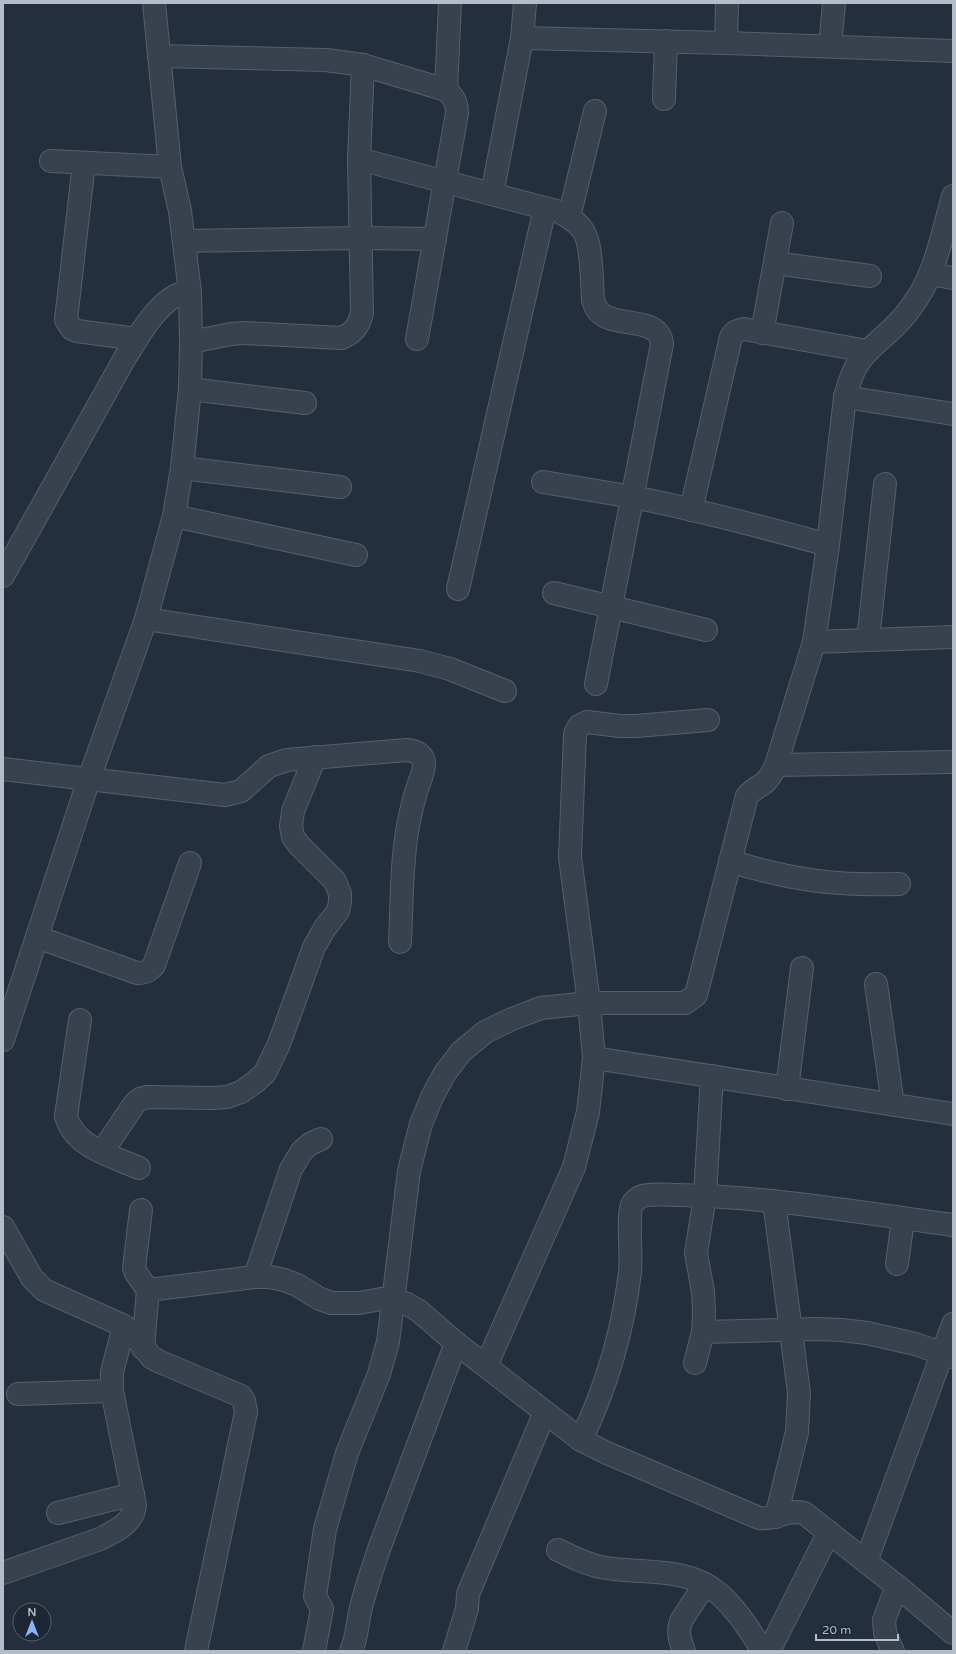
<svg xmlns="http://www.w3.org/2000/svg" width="956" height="1654" viewBox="0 0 956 1654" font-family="'Varela Round',sans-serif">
	<rect width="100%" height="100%" fill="#242f3e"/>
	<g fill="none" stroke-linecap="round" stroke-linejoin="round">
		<!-- street casing -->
		<g stroke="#565f6c" stroke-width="24">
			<g id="street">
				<path d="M522,38L726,43L953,51"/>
				<path d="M726,43L727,3"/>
				<path d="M830,46L834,3"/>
				<path d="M159,56L326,60L363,65L446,90C454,97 457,103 457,113L417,339"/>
				<path d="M446,90L450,3"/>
				<path d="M664,99L666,41"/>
				<path d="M359,159L560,212C567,216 577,222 582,229C592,240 592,283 593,300C594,302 595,306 596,308C610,331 659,313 662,344L596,684"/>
				<path d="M51,161L170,167"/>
				<path d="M84,163L66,320L72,329L77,331L137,339"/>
				<path d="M492,194L522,38L525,3"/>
				<path d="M569,217L595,111"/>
				<path d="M184,241L359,238L435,239"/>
				<path d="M775,263L870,276"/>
				<path d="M930,274L953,278"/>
				<path d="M762,333L782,223"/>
				<path d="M191,342L231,334L244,333L341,338C353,334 359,326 362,313L359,159L363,65"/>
				<path d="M190,389L305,403"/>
				<path d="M845,397L953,414"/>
				<path d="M182,468L340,487"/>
				<path d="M543,482C573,487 603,492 633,497C699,510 763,527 828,545"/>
				<path d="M691,510L731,337C735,331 738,330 744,329L867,351"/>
				<path d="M174,516L356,555"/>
				<path d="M3,576L126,356C138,337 154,308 175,296C179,294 185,293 190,292"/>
				<path d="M458,589L545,208"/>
				<path d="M554,593L706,630"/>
				<path d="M146,619L420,661L450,669L505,691"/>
				<path d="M868,640L885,484"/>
				<path d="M814,642L953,637"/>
				<path d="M776,765L953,762"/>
				<path d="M3,769L225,795L241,791L269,766L287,760L407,750C416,751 424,754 424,764C424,774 417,786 415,796C412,806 410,816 408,826C401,864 402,904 400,942"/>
				<path d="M730,861C790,880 835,886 899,884"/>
				<path d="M37,937L137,973C145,973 149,971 154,965L190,863"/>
				<path d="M876,984L893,1105"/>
				<path d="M80,1020L66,1116C74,1147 112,1156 139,1168"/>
				<path d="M3,1040L89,779L146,619L174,516L182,468L190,389L191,342L190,292L180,211L170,167L154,3"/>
				<path d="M594,1058L953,1114"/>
				<path d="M787,1089L802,968"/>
				<path d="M102,1152L135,1103L140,1099L148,1097L212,1098L227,1097L241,1092L254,1083L265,1073L279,1044L314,947L325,928L338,911L340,902V894L335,881L299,845L293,837L291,826L293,811L315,757"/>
				<path d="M774,1201L799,1393L797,1432L776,1517"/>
				<path d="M141,1210L134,1268L136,1273L148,1290L143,1348"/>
				<path d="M3,1227L32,1278L44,1290L124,1326L135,1336L151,1357L158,1361L241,1396L244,1401L246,1412L196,1651"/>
				<path d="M897,1264L903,1219"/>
				<path d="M255,1277L291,1169L302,1151L310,1144L321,1139"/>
				<path d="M148,1290L255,1277H270L284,1280L297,1285L320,1299L332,1303H359L381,1299L393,1300L407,1304L419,1311L456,1343L581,1440L607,1453L759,1518C778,1520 785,1509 804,1513L897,1586L953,1633"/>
				<path d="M703,1332L816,1329L841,1330L867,1333L915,1344L953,1357"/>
				<path d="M695,1363L703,1332L704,1312L703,1292L696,1253L705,1196L712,1076"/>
				<path d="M486,1366L574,1167L588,1112L594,1058L589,1003L570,857L575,734L579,726L587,722L620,726H636L708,720"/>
				<path d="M18,1394L112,1391"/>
				<path d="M581,1440C607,1386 623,1331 630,1272C632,1257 627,1216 632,1205C632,1203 638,1198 640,1197C649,1193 669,1195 679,1195C771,1197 862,1213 953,1225"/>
				<path d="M58,1513L133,1494"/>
				<path d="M558,1550C572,1557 586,1564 601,1567C641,1575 685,1565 718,1593C737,1609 750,1631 763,1651"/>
				<path d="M866,1562L953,1324"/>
				<path d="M3,1573L100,1539C115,1531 133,1524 135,1505L112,1391V1372L124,1326"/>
				<path d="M314,1651L322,1609L315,1596L325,1529L347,1453L379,1374L388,1342L409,1171L415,1147L421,1124L432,1097L445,1073L461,1052L485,1032L512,1019L541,1008L589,1003H685L696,995L747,796C752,790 757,788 763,784C769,779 773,772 776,765L814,642L828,545L845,397C848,386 851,375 857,365C866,350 881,340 893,328C903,319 911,308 918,297C936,270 944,227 953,196"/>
				<path d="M351,1651C357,1638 357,1625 360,1612C365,1590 372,1570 379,1549L456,1343"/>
				<path d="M454,1651L467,1609L468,1594L545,1412"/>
				<path d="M684,1651C680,1640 677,1632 681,1621L705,1584"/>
				<path d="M769,1651L829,1532"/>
				<path d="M893,1651L885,1633L884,1620L897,1586"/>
			</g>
		</g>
		<!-- street -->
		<use href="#street" stroke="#38414e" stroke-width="22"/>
	</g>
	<!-- border -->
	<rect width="956" height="1654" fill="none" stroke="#b4bcc9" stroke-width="8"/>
	<!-- north arrow -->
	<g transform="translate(32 1622)"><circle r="19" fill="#1d2633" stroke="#59626f"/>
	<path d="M0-3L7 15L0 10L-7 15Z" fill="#8ab4f8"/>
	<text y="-6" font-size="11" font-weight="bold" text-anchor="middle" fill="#b4bcc9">N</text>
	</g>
	<!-- scale -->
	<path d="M816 1634v6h82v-6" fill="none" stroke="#b4bcc9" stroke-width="2"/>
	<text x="822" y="1634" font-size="12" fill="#b4bcc9" stroke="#1d2633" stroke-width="3" paint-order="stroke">20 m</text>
</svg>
